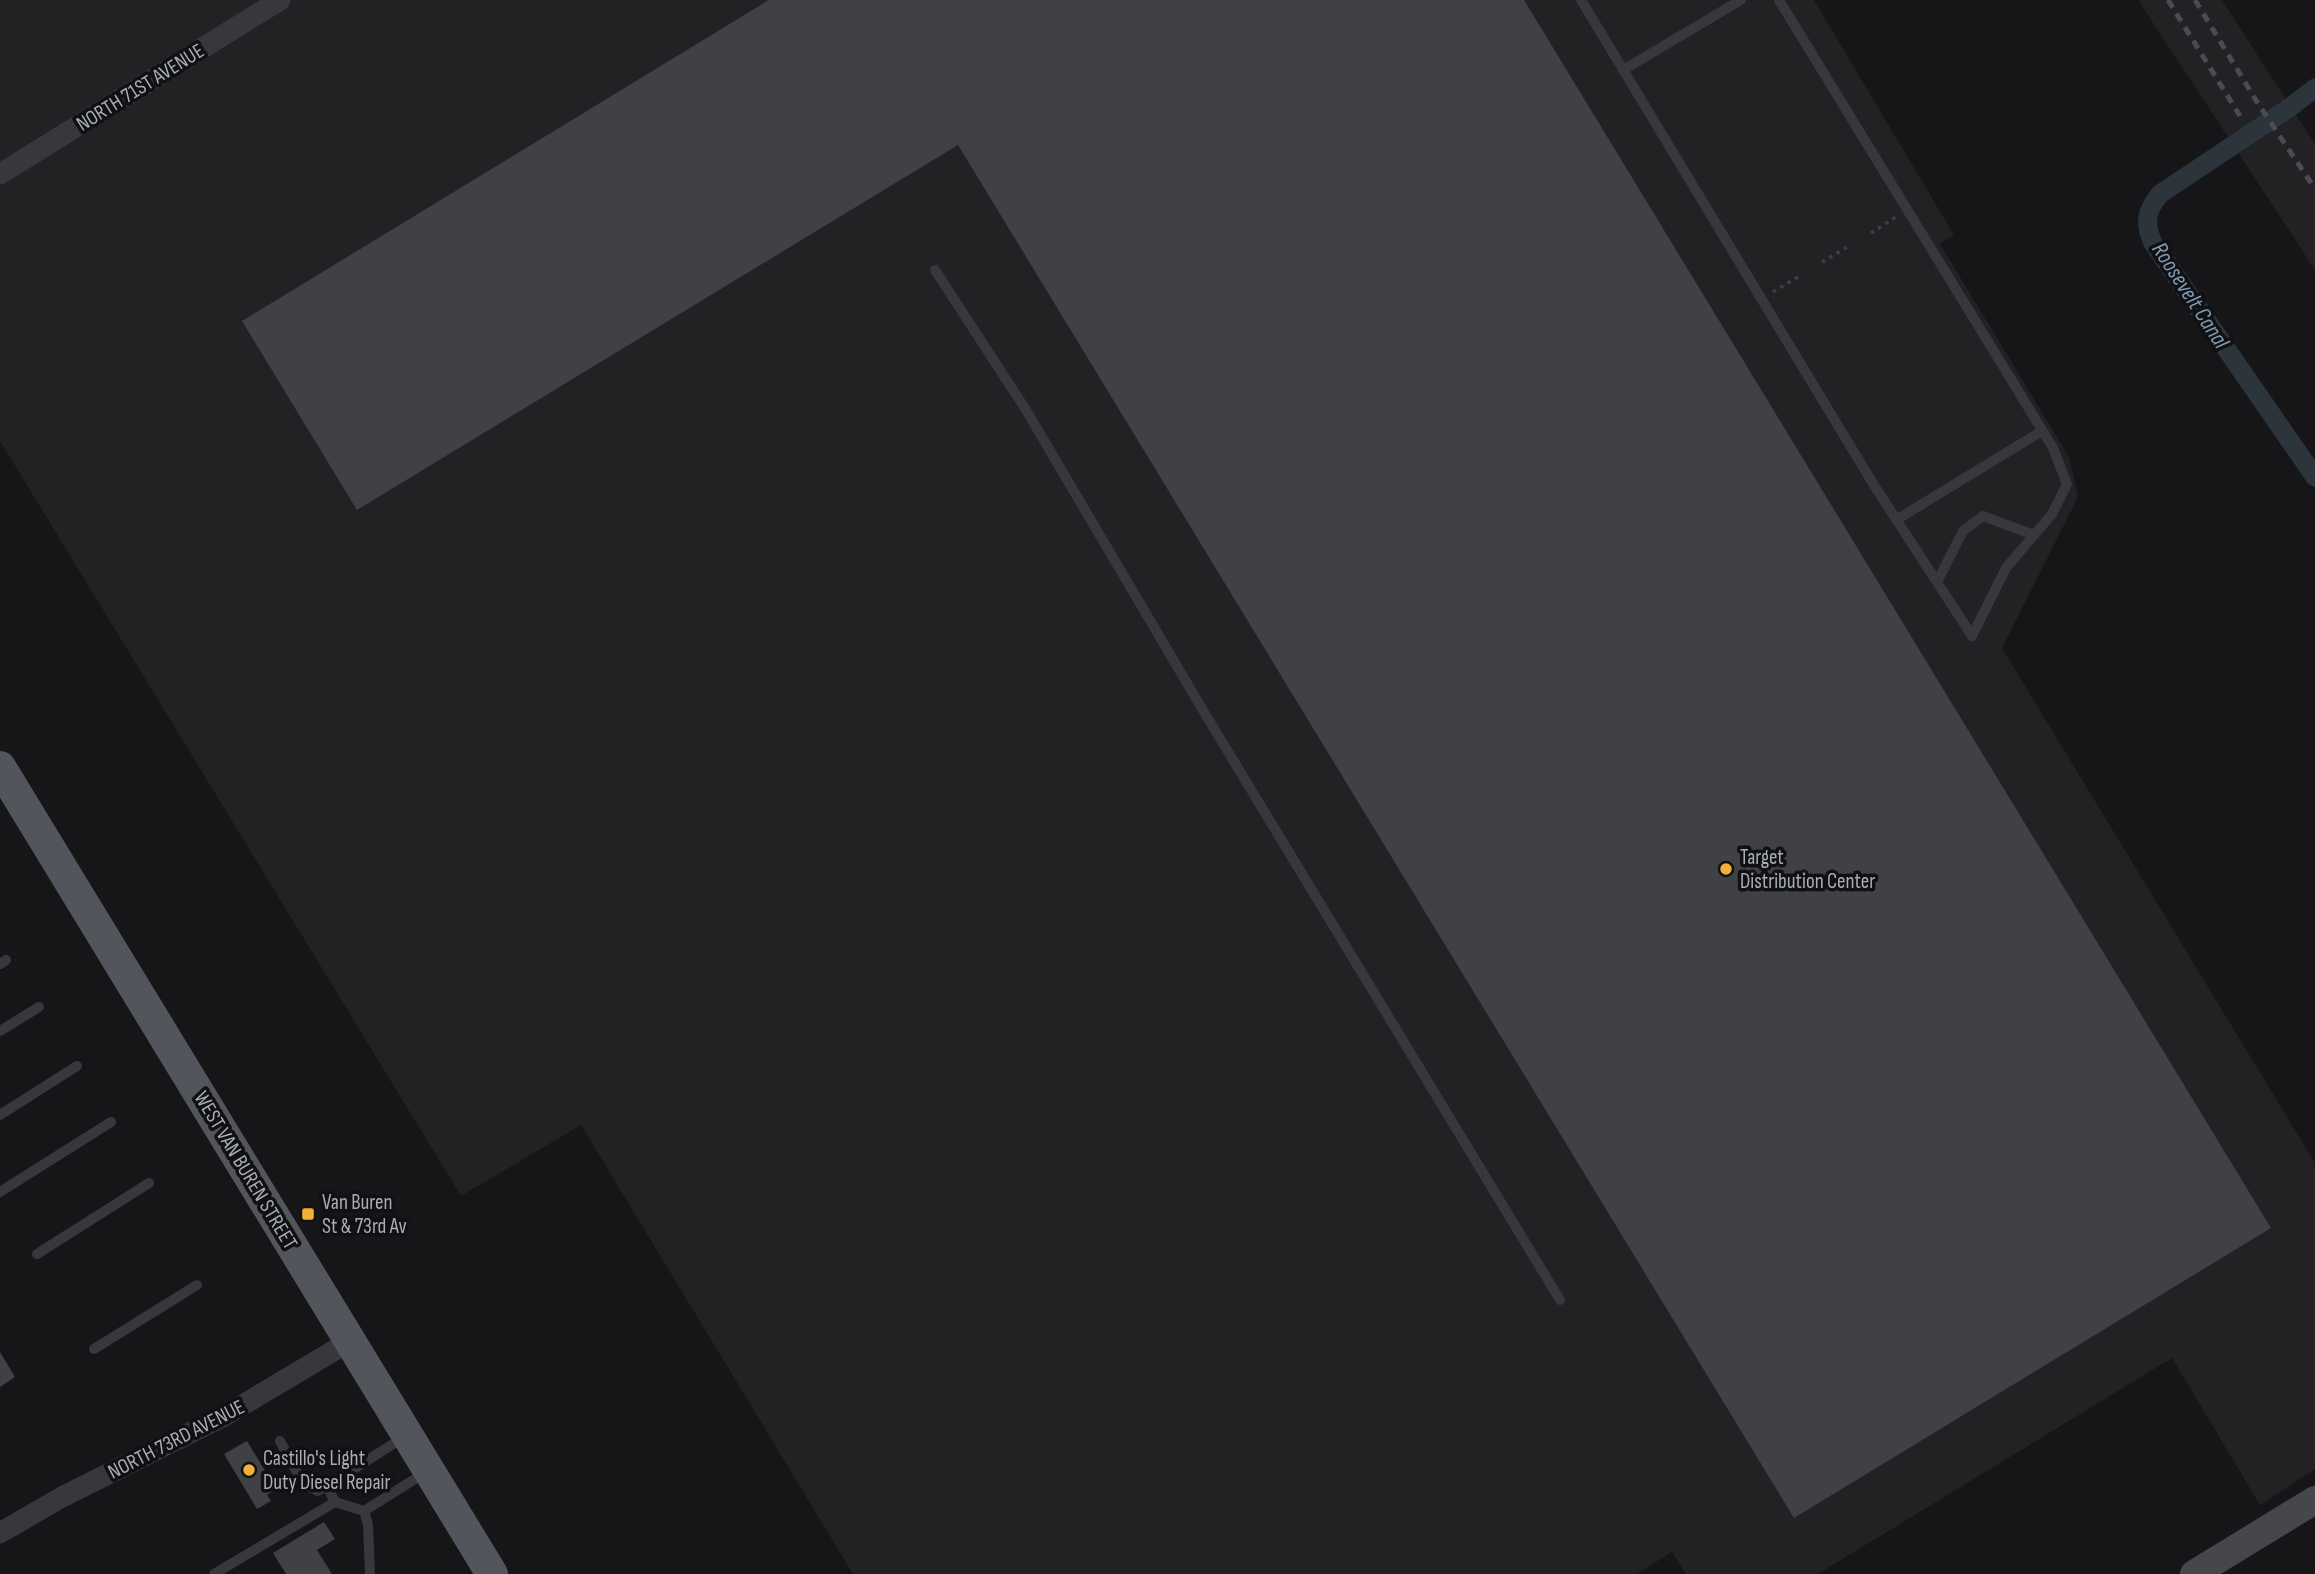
<svg xmlns="http://www.w3.org/2000/svg" width="2315" height="1574" viewBox="0 0 2315 1574" font-family="'Sofia Sans Condensed',sans-serif">
	<rect width="100%" height="100%" fill="#161618"/>
	<!-- built -->
	<g fill="#222225">
		<path d="M0,0H1814L1954,235L1940,244L2069,457L2078,497L2002,648L2315,1163V1469L2260,1505L2172,1358L1818,1574H1686L1672,1552L1637,1574H853L581,1125L461,1196L0,441Z"/>
		<path d="M2138,0H2222L2315,144V270Z"/>
	</g>
	<g fill="none" stroke-linecap="round" stroke-linejoin="round">
		<!-- canal -->
		<path stroke="#2c353c" stroke-width="19" d="M2315,88L2289,108L2160,194C2146,211 2144,223 2153,243L2315,477"/>
	</g>
	<!-- building -->
	<g fill="#404145">
		<path d="M769,0H1524L2271,1228L1794,1518L958,145L357,510L242,321Z"/>
		<path d="M0,1352L15,1377L0,1387Z"/>
		<path d="M247,1441L276,1489L267,1495L271,1501L257,1509L224,1454Z"/>
		<path d="M324,1522L335,1539L317,1550L332,1574H286L273,1553Z"/>
	</g>
	<g fill="none" stroke-linecap="round" stroke-linejoin="round">
		<!-- path -->
		<g stroke="#3d3f44" stroke-width="3.5" stroke-dasharray="3.5 5" stroke-linecap="butt">
			<path d="M1871,233L1896,217"/>
			<path d="M1822,262L1849,246"/>
			<path d="M1773,292L1801,275"/>
		</g>
		<!-- lane -->
		<g stroke="#37383d" stroke-width="10">
			<path d="M1581,0L1872,482L1972,636"/>
			<path d="M1779,0L2053,448L2067,484L2052,514L2006,568L1972,636"/>
			<path d="M1623,70L1741,0"/>
			<path d="M935,270L1026,410L1204,712L1560,1300"/>
			<path d="M1896,520L2042,431"/>
			<path d="M1937,582L1963,531L1983,516L2034,535"/>
			<path d="M0,964L6,960"/>
			<path d="M0,1031L39,1007"/>
			<path d="M0,1115L77,1066"/>
			<path d="M0,1192L111,1122"/>
			<path d="M37,1254L149,1183"/>
			<path d="M94,1349L197,1285"/>
			<path d="M280,1441L304,1485L318,1491L327,1486"/>
			<path d="M364,1511L335,1502L327,1486L404,1437"/>
			<path d="M214,1574L335,1502"/>
			<path d="M370,1574L368,1525L364,1511L426,1472"/>
		</g>
		<!-- street -->
		<g stroke="#37383d" stroke-width="21">
			<path d="M0,174L280,0"/>
			<path d="M0,1533L62,1497L226,1415L350,1341"/>
		</g>
		<!-- secondary -->
		<path stroke="#45474d" stroke-width="28" d="M2194,1574L2315,1500"/>
		<!-- primary -->
		<path stroke="#53555c" stroke-width="32" d="M0,767L492,1574"/>
		<!-- rail -->
		<g stroke="#4a4c52" stroke-width="5" stroke-dasharray="9 7" stroke-linecap="butt">
			<path d="M2168,0L2240,116"/>
			<path d="M2195,0L2257,102L2315,189"/>
		</g>
	</g>
	<!-- markers -->
	<g fill="#f2b134" stroke="#111113" stroke-width="2.5">
		<circle cx="1726" cy="869" r="7"/>
		<rect x="301" y="1207" width="14" height="14" rx="3.5"/>
		<circle cx="249" cy="1470" r="7"/>
	</g>
	<g text-anchor="middle" stroke-width="7" stroke-linejoin="round" paint-order="stroke">
		<!-- street labels -->
		<g font-size="21" fill="#a8adb8" stroke="#111113">
			<text transform="translate(140 87) rotate(-32)" y="7">NORTH 71ST AVENUE</text>
			<text transform="translate(246 1170) rotate(59)" y="7">WEST VAN BUREN STREET</text>
			<text transform="translate(176 1439) rotate(-27)" y="7">NORTH 73RD AVENUE</text>
		</g>
		<!-- poi labels -->
		<g font-size="21" fill="#a8adb8" stroke="#111113" text-anchor="start">
			<text x="1740" y="864">Target<tspan x="1740" dy="24">Distribution Center</tspan></text>
			<text x="322" y="1209">Van Buren<tspan x="322" dy="24">St &amp; 73rd Av</tspan></text>
			<text x="263" y="1465">Castillo's Light<tspan x="263" dy="24">Duty Diesel Repair</tspan></text>
		</g>
		<!-- water labels -->
		<g font-size="23" font-style="italic" fill="#7f9bb3" stroke="#111113">
			<text transform="translate(2191 295) rotate(57)" y="8">Roosevelt Canal</text>
		</g>
	</g>
</svg>
